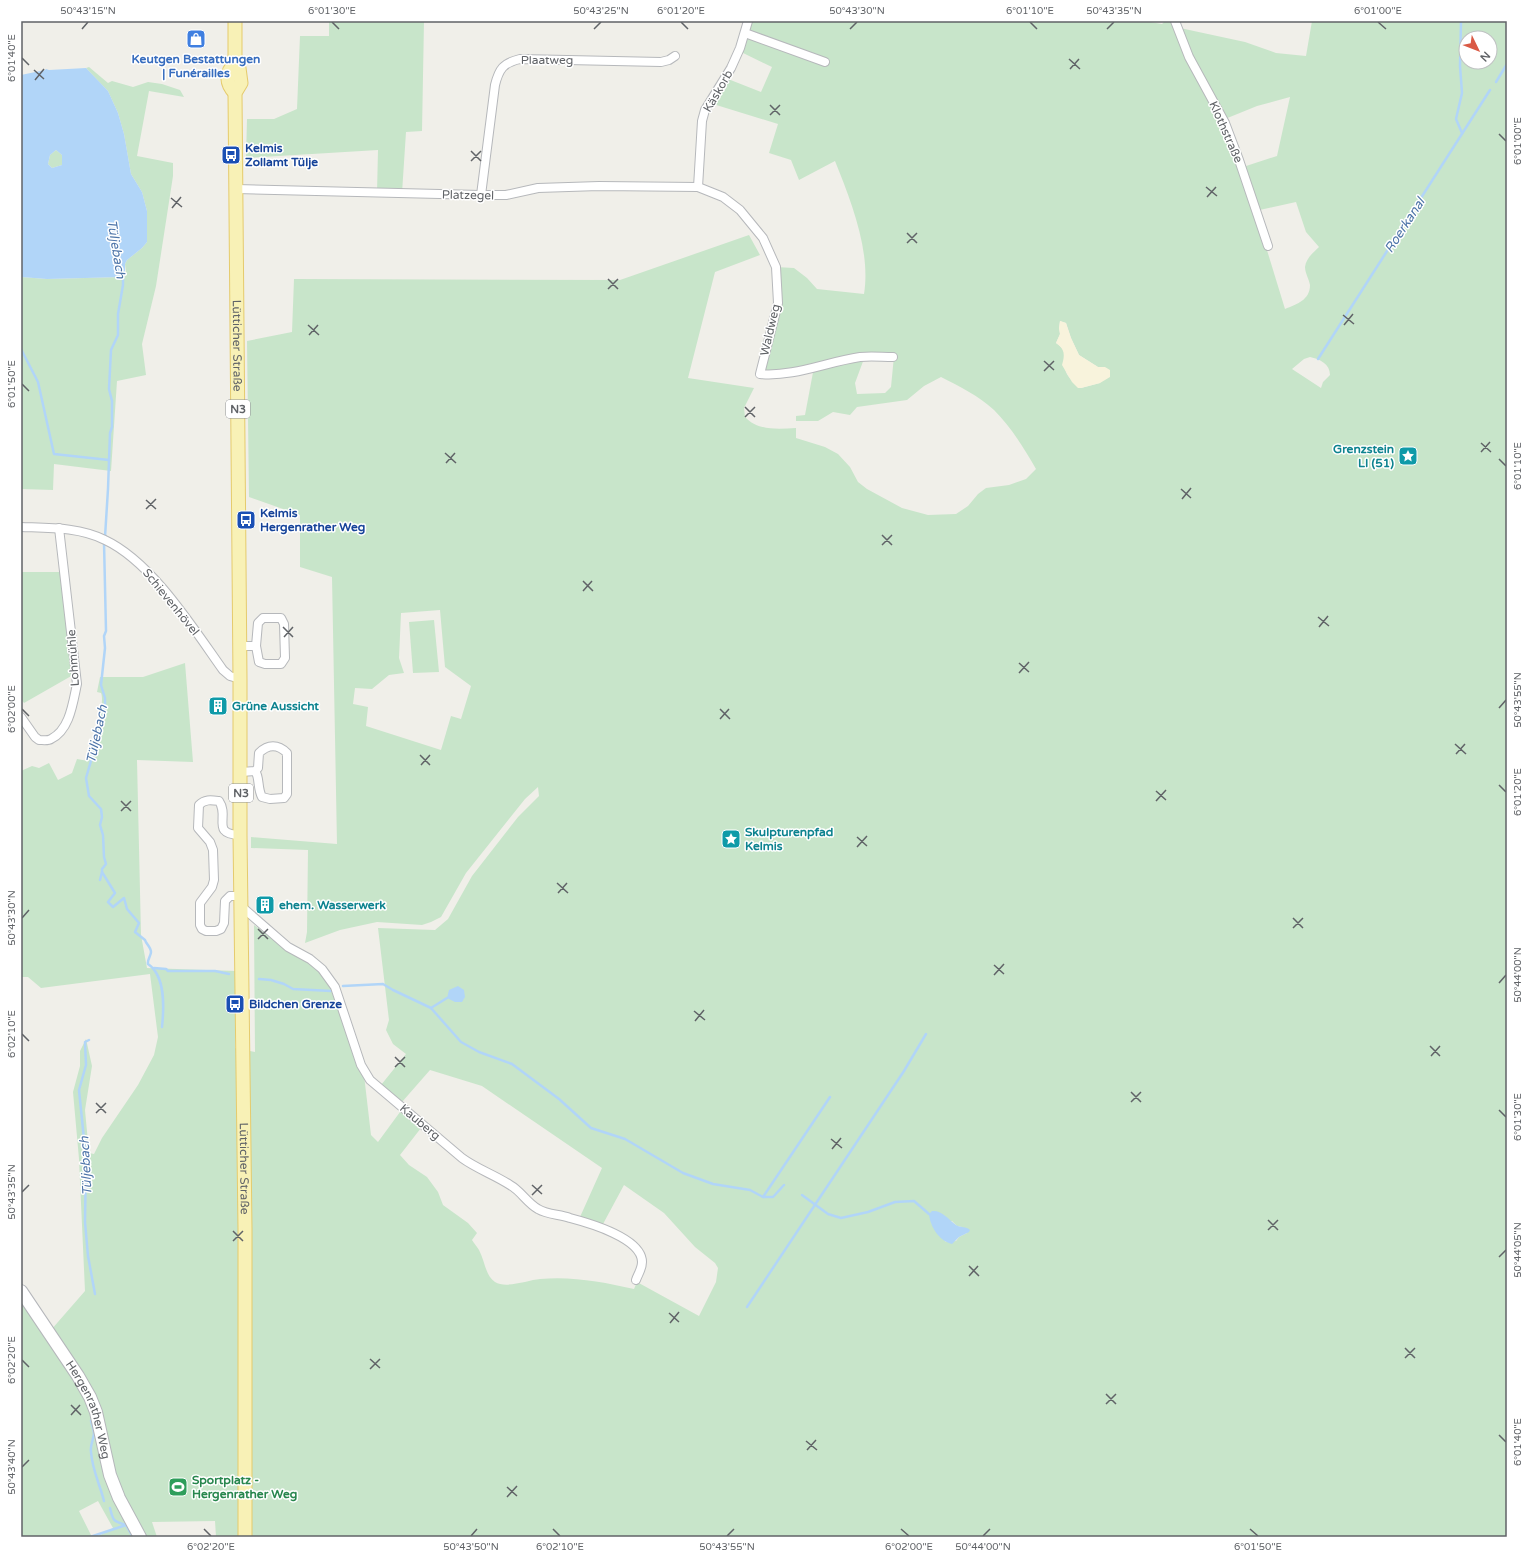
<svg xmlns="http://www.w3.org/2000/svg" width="1528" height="1558" viewBox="0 0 1528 1558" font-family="'Varela Round',sans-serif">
	<rect width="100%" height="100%" fill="#f0efe9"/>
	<!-- green -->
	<g fill="#c8e5ca" fill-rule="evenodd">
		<path d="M329,21H424L422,131L406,132L402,193H377L378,150L246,158L247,119H274L297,109L300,36H329Z"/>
		<path d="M751,21H1144L1162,24L1165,21H1172L1221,122L1240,168L1277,156L1290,97L1257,106L1225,119L1191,54L1180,28L1245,42L1276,53L1306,56L1312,21H1507V1537H216L215,1521L152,1522L157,1537H97L113,1528L98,1501L79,1511L92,1537H21V1283L51,1330L85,1291L79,1159L73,1092L80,1066V1051L86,1039L92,1066L85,1110L89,1153L94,1154L102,1138L138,1085L154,1055L158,1037L150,974L41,988L28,977H21V771L32,766L39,768L49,763L58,780L72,773L77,759L88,761C91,748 106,704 101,693L97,692L100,677H143L185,663L193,762L137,760L141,935L147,968L236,971L235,1048L255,1052L254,925L287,949L308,961L319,970L333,989L364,1075L371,1135L378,1142L400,1112L421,1128L400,1155L409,1165L427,1177L438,1192L443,1205L468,1223L477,1233L472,1240C474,1243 477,1247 479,1250C485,1261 485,1275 495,1282C506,1289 528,1280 540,1279C572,1276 603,1282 634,1289L637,1282L699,1316L716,1282L718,1268L715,1263L695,1247L664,1213L624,1185L603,1224L580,1217L602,1168L482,1086L430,1070L402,1102L381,1085L406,1054L393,1044L386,1030L389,1020L378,928L435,930L448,919L472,876L518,817L539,796L538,787L525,799L466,873L441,917L431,922L422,925L377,922L340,930L305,943L307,932L308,850L251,848V837L337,844L332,577L300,567V515L249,497L247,341L292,332L294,279L620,280L749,235L760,255L715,272L688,378L754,388L744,408L745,417C758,431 778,429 796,428V438L825,447L838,454L850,467L858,482L867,489L902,508L928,515L956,514L968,506L978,494L986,488L1009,485L1026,479L1036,469C1024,448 1011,427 994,410C979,396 959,386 941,377L924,386L907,400L857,407L850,415L833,412L818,421H796V416L805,415L814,367L760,374L778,303L776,267L794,268L807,278L817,289L864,294C871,251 851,201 835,161L799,180L791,160L769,153L778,124L713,104L728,79L761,92L772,67L741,52ZM1466,38H1490V62H1466ZM1296,202L1306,232L1319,247C1314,252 1306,258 1305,267C1305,273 1309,279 1310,285C1310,300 1297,304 1285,309L1255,211ZM1060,321L1066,323L1071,338L1079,355L1098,367H1105L1100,383L1081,388C1076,384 1068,378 1066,372C1062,359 1070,352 1056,343L1060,334L1059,328ZM865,356H894L891,387L885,393L857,394L855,383ZM1310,357C1320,359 1330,364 1330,375L1323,382L1321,388L1292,369L1304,359ZM440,610L445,667L471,686L461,719L451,716L441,750L366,726L368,707L353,704L355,688L372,689L389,675L404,673L399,658L401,613ZM952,1221L957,1226L962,1227L967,1233L959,1237L956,1241L946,1242L938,1234L931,1222Z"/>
		<path d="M89,67L108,83L112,81L133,87L148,82L162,84L180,90L184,97L149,91L137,156L173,163V176L156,286L142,344L146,375L117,381L111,471L54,464L53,490L21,489V277L47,279L123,277L126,271L125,264L127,260L142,248L147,242V211L142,192L131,174L124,134L118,113L108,91L86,68Z"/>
		<path d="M56,150L62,155V165L52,168L48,164L50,155Z"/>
		<path d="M21,572H61L73,675L24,703L21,699Z"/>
		<path d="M434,620L439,672L413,673L409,622Z"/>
	</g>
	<!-- sand -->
	<path fill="#f8f3dc" d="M1060,321L1066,323L1071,338L1079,355L1098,367H1105L1110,370V377L1100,383L1081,388H1078L1072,382L1062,365C1065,355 1065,349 1056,343L1060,334L1059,328Z"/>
	<!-- water -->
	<g fill="#b1d5f8" fill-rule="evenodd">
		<path d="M86,68L108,91L118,113L124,134L131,174L142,192L147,211V242L142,248L127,260L125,264V275L123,277L47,279L21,277V75L45,70L46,69L49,70ZM56,150L62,155V165L52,168L48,164L50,155Z"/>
		<path d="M458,986L464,990L465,997L462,1002H455L447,998L449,990Z"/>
		<path d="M932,1211C942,1210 948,1219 956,1225C961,1228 966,1226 970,1230L969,1232L959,1237L952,1244C939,1241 930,1226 929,1214Z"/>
	</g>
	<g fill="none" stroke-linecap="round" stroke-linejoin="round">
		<!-- stream -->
		<g stroke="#b1d5f8" stroke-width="2.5">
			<path d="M1461,21L1460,66L1462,93L1456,119L1462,133"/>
			<path d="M1496,82L1507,64"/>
			<path d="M21,349L38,382L54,454L109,460"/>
			<path d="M1318,359L1490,90"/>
			<path d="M105,537L108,489L110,433L112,427V401L109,389L111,350L118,335V314L123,285V275"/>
			<path d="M104,542L106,631L104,636L105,648L101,685L105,698V705L102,723L86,778L89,796L101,809L102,817L100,825L103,835L104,857L106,864L102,869V872L115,893L108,902L113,907L124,898L127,909L139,923L135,932L145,940C146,944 151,947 151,952C151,956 147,960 148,964C166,976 164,1008 162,1027"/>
			<path d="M100,880L102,872"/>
			<path d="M154,968L166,969L168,971H215L229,974"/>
			<path d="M259,979L271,980L284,984L293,989L331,991"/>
			<path d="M343,986L383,984L393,990L431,1008L461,1042L479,1052L512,1064L559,1099L591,1128L625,1139L683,1173L713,1184L750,1190L763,1197H773L784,1185"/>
			<path d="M431,1008L447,998"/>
			<path d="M89,1040L85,1042L86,1065L79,1090L86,1159L85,1222L88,1256L95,1294"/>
			<path d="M802,1195L828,1214L841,1218L868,1212L895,1202L914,1201L929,1214"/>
			<path d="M763,1197L830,1097"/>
			<path d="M747,1307L904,1071L926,1034"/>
			<path d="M93,1419L91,1421C92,1425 94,1430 94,1434C93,1440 90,1446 91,1452C92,1469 100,1485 104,1501"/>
			<path d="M110,1508C113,1521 113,1521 126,1525L133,1537"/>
			<path d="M90,1537L126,1525"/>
		</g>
		<!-- street casing -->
		<g stroke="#b6b8bb" stroke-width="10">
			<g id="street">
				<path d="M1175,21L1189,57L1225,123L1239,160L1268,246"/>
				<path d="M745,33L825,62"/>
				<path d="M698,187L702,121L705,110L731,68L740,48L748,21"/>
				<path d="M236,189L481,195H506L538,188L599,186L698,187L723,197L740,210L763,238L776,267L778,303L760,374C794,377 826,362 860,357C871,356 882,357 893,357"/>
				<path d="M481,195L495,85C499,69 503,63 520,59L661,62L669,60L675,56"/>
				<path d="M21,527C49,528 79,527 105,540C152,562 193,628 223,670L230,676L240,679"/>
				<path d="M239,646H256L259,662L265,664H281L285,658L284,624L281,618H263L258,623L256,646"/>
				<path d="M21,717L35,737L39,740C43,740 48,741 51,739C70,730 73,702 77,684L59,528"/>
				<path d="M241,772L255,771L258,768L259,753C268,744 278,744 287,753V794L284,798L270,799L262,797C257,788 260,777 255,771"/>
				<path d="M240,835C210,834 230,817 219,801C211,800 205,799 199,805L198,828L210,842L213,850L214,880L212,887L200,903V925L202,929L206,931H216L221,929L224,923L225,901L230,896H241"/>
				<path d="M242,907L288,947L310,959L322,969L335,987L361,1065L370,1080L462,1158C477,1169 495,1175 510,1185C521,1191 527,1203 538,1209C548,1215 559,1214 570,1218C589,1223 642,1238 642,1262C642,1269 638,1274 636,1280"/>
			</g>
		</g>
		<!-- secondary casing -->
		<g stroke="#b5b7bb" stroke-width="14">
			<g id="secondary">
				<path id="s1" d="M21,1291L78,1376L90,1397L96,1412L110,1475L119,1498L140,1537"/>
			</g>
		</g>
		<!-- primary casing -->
		<g stroke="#e5cb6d" stroke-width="15">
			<g id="primary">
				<path id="s2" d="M235,21V64L239,68L241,83L235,93L240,679V835L245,1228V1537"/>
				<path d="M235,93C226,84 225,72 235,64"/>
			</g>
		</g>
		<!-- street -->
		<use href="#street" stroke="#fff" stroke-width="8"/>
		<!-- secondary -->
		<use href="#secondary" stroke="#fff" stroke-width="12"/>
		<!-- primary -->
		<use href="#primary" stroke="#f8f1b6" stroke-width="13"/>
	</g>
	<!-- ticks -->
	<path fill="none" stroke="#606367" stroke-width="1.5" d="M332,22L339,29M681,22L688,29M1030,22L1037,29M1378,22L1386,29M82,29L88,22M594,29L601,22M850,29L857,22M1107,29L1114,22M22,58L29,65M1069,59L1080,69M1070,69L1079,59M34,70L44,79M35,80L44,69M770,105L780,115M770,115L780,105M1499,134L1506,141M471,151L481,161M471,161L481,151M1206,187L1217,196M1207,197L1216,187M171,198L182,207M172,208L181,197M907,233L917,243M907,243L917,233M608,279L618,289M608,289L618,279M1343,315L1354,324M308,325L319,335M1344,325L1353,314M309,335L318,325M1044,361L1054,370M1044,371L1054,361M22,384L29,391M745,407L755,417M745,417L755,407M1481,443L1491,452M1481,452L1490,442M445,453L456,463M1499,459L1506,466M446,463L455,453M1181,489L1191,498M1182,499L1191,488M146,500L156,509M146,509L156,499M882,535L892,545M882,545L892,535M583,581L593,591M583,591L592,581M1318,617L1329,626M283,627L293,637M1319,627L1328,616M284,637L293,627M1019,663L1029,672M1019,673L1029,662M1499,708L1506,700M22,709L29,716M720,709L730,719M720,719L729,709M1455,744L1466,754M1456,754L1465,744M420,755L430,765M421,765L430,755M1499,785L1506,792M1156,791L1166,800M121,801L131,811M1156,801L1166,790M121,811L131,801M857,837L867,846M857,847L867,836M557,883L568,893M558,893L567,883M22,918L29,910M1293,918L1303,928M1293,928L1303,918M258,929L268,939M258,939L268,929M994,965L1004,974M994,975L1004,964M1499,983L1506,975M694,1011L705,1020M695,1021L704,1010M22,1034L29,1041M1430,1046L1440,1056M1431,1056L1440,1046M395,1057L405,1067M395,1067L405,1057M1131,1092L1141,1102M1131,1102L1141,1092M96,1103L106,1113M1499,1110L1506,1117M96,1113L106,1103M831,1139L842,1148M832,1149L841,1138M532,1185L542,1194M22,1192L29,1185M532,1195L542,1185M1268,1220L1278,1230M1268,1230L1278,1220M233,1231L243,1241M233,1241L243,1231M1499,1257L1506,1250M969,1266L979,1276M969,1276L978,1266M669,1313L679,1322M670,1323L679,1312M1405,1348L1415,1358M1405,1358L1415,1348M370,1359L380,1368M22,1360L29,1367M370,1369L380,1359M1106,1394L1116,1404M1106,1404L1116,1394M71,1405L81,1415M71,1415L80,1405M1499,1435L1506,1442M806,1441L817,1450M807,1450L816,1440M22,1467L29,1460M507,1487L517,1496M507,1497L517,1486M204,1529L211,1536M553,1529L560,1536M901,1529L909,1536M1250,1529L1258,1536M471,1536L477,1529M727,1536L734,1529M983,1536L990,1529"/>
	<!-- icons -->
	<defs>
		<g id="shop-square" transform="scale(1)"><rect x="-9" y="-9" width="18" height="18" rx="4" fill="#3f7fe0" stroke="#fff"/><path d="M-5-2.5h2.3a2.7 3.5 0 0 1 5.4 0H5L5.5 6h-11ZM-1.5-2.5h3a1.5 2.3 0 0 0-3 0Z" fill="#fff"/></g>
		<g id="bus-square" transform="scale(1)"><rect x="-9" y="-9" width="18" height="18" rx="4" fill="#1a4fb4" stroke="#fff"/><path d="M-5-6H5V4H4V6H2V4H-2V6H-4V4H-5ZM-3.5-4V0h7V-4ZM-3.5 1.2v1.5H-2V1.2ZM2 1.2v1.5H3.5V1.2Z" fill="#fff"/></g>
		<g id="sight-square" transform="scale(1)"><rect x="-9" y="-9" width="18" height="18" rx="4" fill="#0f9aa8" stroke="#fff"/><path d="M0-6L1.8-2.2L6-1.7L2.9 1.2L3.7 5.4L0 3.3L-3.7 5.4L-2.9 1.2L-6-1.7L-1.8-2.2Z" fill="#fff"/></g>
		<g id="building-square" transform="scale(1)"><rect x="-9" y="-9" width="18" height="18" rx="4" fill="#0f9aa8" stroke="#fff"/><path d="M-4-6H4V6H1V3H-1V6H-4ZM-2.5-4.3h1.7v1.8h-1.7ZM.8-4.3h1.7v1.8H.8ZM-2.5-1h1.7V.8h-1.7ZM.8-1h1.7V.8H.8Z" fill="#fff"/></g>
		<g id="stadium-square" transform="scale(1)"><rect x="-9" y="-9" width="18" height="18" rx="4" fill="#2e9e5b" stroke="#fff"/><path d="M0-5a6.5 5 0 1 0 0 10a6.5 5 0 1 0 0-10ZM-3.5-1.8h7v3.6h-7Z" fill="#fff"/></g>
	</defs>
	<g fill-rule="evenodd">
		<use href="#shop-square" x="196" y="39"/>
		<use href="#bus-square" x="231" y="155"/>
		<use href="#sight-square" x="1408" y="456"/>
		<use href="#bus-square" x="246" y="520"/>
		<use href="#building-square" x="218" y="706"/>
		<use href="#sight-square" x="731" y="839"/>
		<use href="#building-square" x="265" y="905"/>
		<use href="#bus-square" x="235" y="1004"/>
		<use href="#stadium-square" x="178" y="1487"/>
	</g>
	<g text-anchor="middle" stroke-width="3" stroke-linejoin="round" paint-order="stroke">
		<!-- shield labels -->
		<g fill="#fff" stroke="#909295" stroke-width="1">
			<rect x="226" y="400" width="24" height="18" rx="3"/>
			<rect x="229" y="784" width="24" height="18" rx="3"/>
		</g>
		<g font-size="11" font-weight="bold" fill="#606367">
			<text x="238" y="413">N3</text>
			<text x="241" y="797">N3</text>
		</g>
		<!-- shop labels -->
		<g font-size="12" font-weight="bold" fill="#366cbe" stroke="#fff">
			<text x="196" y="63">Keutgen Bestattungen<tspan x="196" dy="14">| Funérailles</tspan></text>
		</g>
		<!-- street labels -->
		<g font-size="12" fill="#606367" stroke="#fff">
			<text x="547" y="64">Plaatweg</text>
			<text transform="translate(718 91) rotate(-60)" y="4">Käskorb</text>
			<text transform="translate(1226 132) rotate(66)" y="4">Klothstraße</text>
			<text transform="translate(468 195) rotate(1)" y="4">Platzegel</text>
			<text transform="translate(770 330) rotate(-77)" y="4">Waldweg</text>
			<text dy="4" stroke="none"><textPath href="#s2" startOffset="328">Lütticher Straße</textPath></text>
			<text transform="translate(171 602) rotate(51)" y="4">Schievenhövel</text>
			<text transform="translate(73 658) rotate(-94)" y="4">Lohmühle</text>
			<text transform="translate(420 1122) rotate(40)" y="4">Kauberg</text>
			<text dy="4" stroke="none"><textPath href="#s2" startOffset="1151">Lütticher Straße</textPath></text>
			<text dy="4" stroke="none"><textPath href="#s1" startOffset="138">Hergenrather Weg</textPath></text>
		</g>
		<!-- transit labels -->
		<g font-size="12" font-weight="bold" fill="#164399" stroke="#fff" text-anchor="start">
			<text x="245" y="152">Kelmis<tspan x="245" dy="14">Zollamt Tülje</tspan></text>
			<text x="260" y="517">Kelmis<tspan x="260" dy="14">Hergenrather Weg</tspan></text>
			<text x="249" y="1008">Bildchen Grenze</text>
		</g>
		<!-- culture labels -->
		<g font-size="12" font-weight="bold" fill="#0d838f" stroke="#fff" text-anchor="start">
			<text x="1394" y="453" text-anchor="end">Grenzstein<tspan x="1394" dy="14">LI (51)</tspan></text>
			<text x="232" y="710">Grüne Aussicht</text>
			<text x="745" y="836">Skulpturenpfad<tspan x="745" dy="14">Kelmis</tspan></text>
			<text x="279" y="909">ehem. Wasserwerk</text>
		</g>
		<!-- leisure labels -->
		<g font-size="12" font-weight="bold" fill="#27864d" stroke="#fff" text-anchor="start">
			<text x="192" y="1484">Sportplatz -<tspan x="192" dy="14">Hergenrather Weg</tspan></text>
		</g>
		<!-- water labels -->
		<g font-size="13" font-style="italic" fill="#4e75a9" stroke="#fff">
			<text transform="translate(1404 225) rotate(-57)" y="5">Roerkanal</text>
			<text transform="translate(117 249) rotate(81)" y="5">Tüljebach</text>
			<text transform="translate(96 734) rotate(-78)" y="5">Tüljebach</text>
			<text transform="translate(85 1166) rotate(-93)" y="5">Tüljebach</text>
		</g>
	</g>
	<!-- border -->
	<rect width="1528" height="1558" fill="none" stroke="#ffffff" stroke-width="44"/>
	<!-- north arrow -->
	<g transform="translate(1478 50) rotate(133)"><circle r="19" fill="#ffffff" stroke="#bfc1c2"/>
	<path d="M0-3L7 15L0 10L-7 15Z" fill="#da5a45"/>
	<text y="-6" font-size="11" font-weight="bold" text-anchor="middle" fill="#606367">N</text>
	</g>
	<rect x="22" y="22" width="1484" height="1514" fill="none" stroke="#606367" stroke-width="1.5"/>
	<g font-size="10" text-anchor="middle" fill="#606367">
		<text x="88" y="14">50°43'15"N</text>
		<text x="332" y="14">6°01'30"E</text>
		<text x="601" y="14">50°43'25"N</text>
		<text x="681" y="14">6°01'20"E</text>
		<text x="857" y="14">50°43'30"N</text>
		<text x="1030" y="14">6°01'10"E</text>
		<text x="1114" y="14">50°43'35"N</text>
		<text x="1378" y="14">6°01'00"E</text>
		<text transform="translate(11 58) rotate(-90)" y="4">6°01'40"E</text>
		<text transform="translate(1517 141) rotate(-90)" y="4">6°01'00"E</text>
		<text transform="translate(11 384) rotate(-90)" y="4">6°01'50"E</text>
		<text transform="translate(1517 466) rotate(-90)" y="4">6°01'10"E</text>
		<text transform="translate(1517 700) rotate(-90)" y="4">50°43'55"N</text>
		<text transform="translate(11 709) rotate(-90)" y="4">6°02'00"E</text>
		<text transform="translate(1517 792) rotate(-90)" y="4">6°01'20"E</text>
		<text transform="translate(11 918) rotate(-90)" y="4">50°43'30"N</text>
		<text transform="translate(1517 975) rotate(-90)" y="4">50°44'00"N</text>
		<text transform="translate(11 1034) rotate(-90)" y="4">6°02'10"E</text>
		<text transform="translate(1517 1117) rotate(-90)" y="4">6°01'30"E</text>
		<text transform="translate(11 1192) rotate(-90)" y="4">50°43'35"N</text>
		<text transform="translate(1517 1250) rotate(-90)" y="4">50°44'05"N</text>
		<text transform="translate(11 1360) rotate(-90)" y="4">6°02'20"E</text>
		<text transform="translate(1517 1442) rotate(-90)" y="4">6°01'40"E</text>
		<text transform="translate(11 1467) rotate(-90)" y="4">50°43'40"N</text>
		<text x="211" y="1550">6°02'20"E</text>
		<text x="471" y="1550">50°43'50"N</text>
		<text x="560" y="1550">6°02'10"E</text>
		<text x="727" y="1550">50°43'55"N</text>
		<text x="909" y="1550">6°02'00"E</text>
		<text x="983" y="1550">50°44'00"N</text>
		<text x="1258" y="1550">6°01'50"E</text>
	</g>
</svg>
